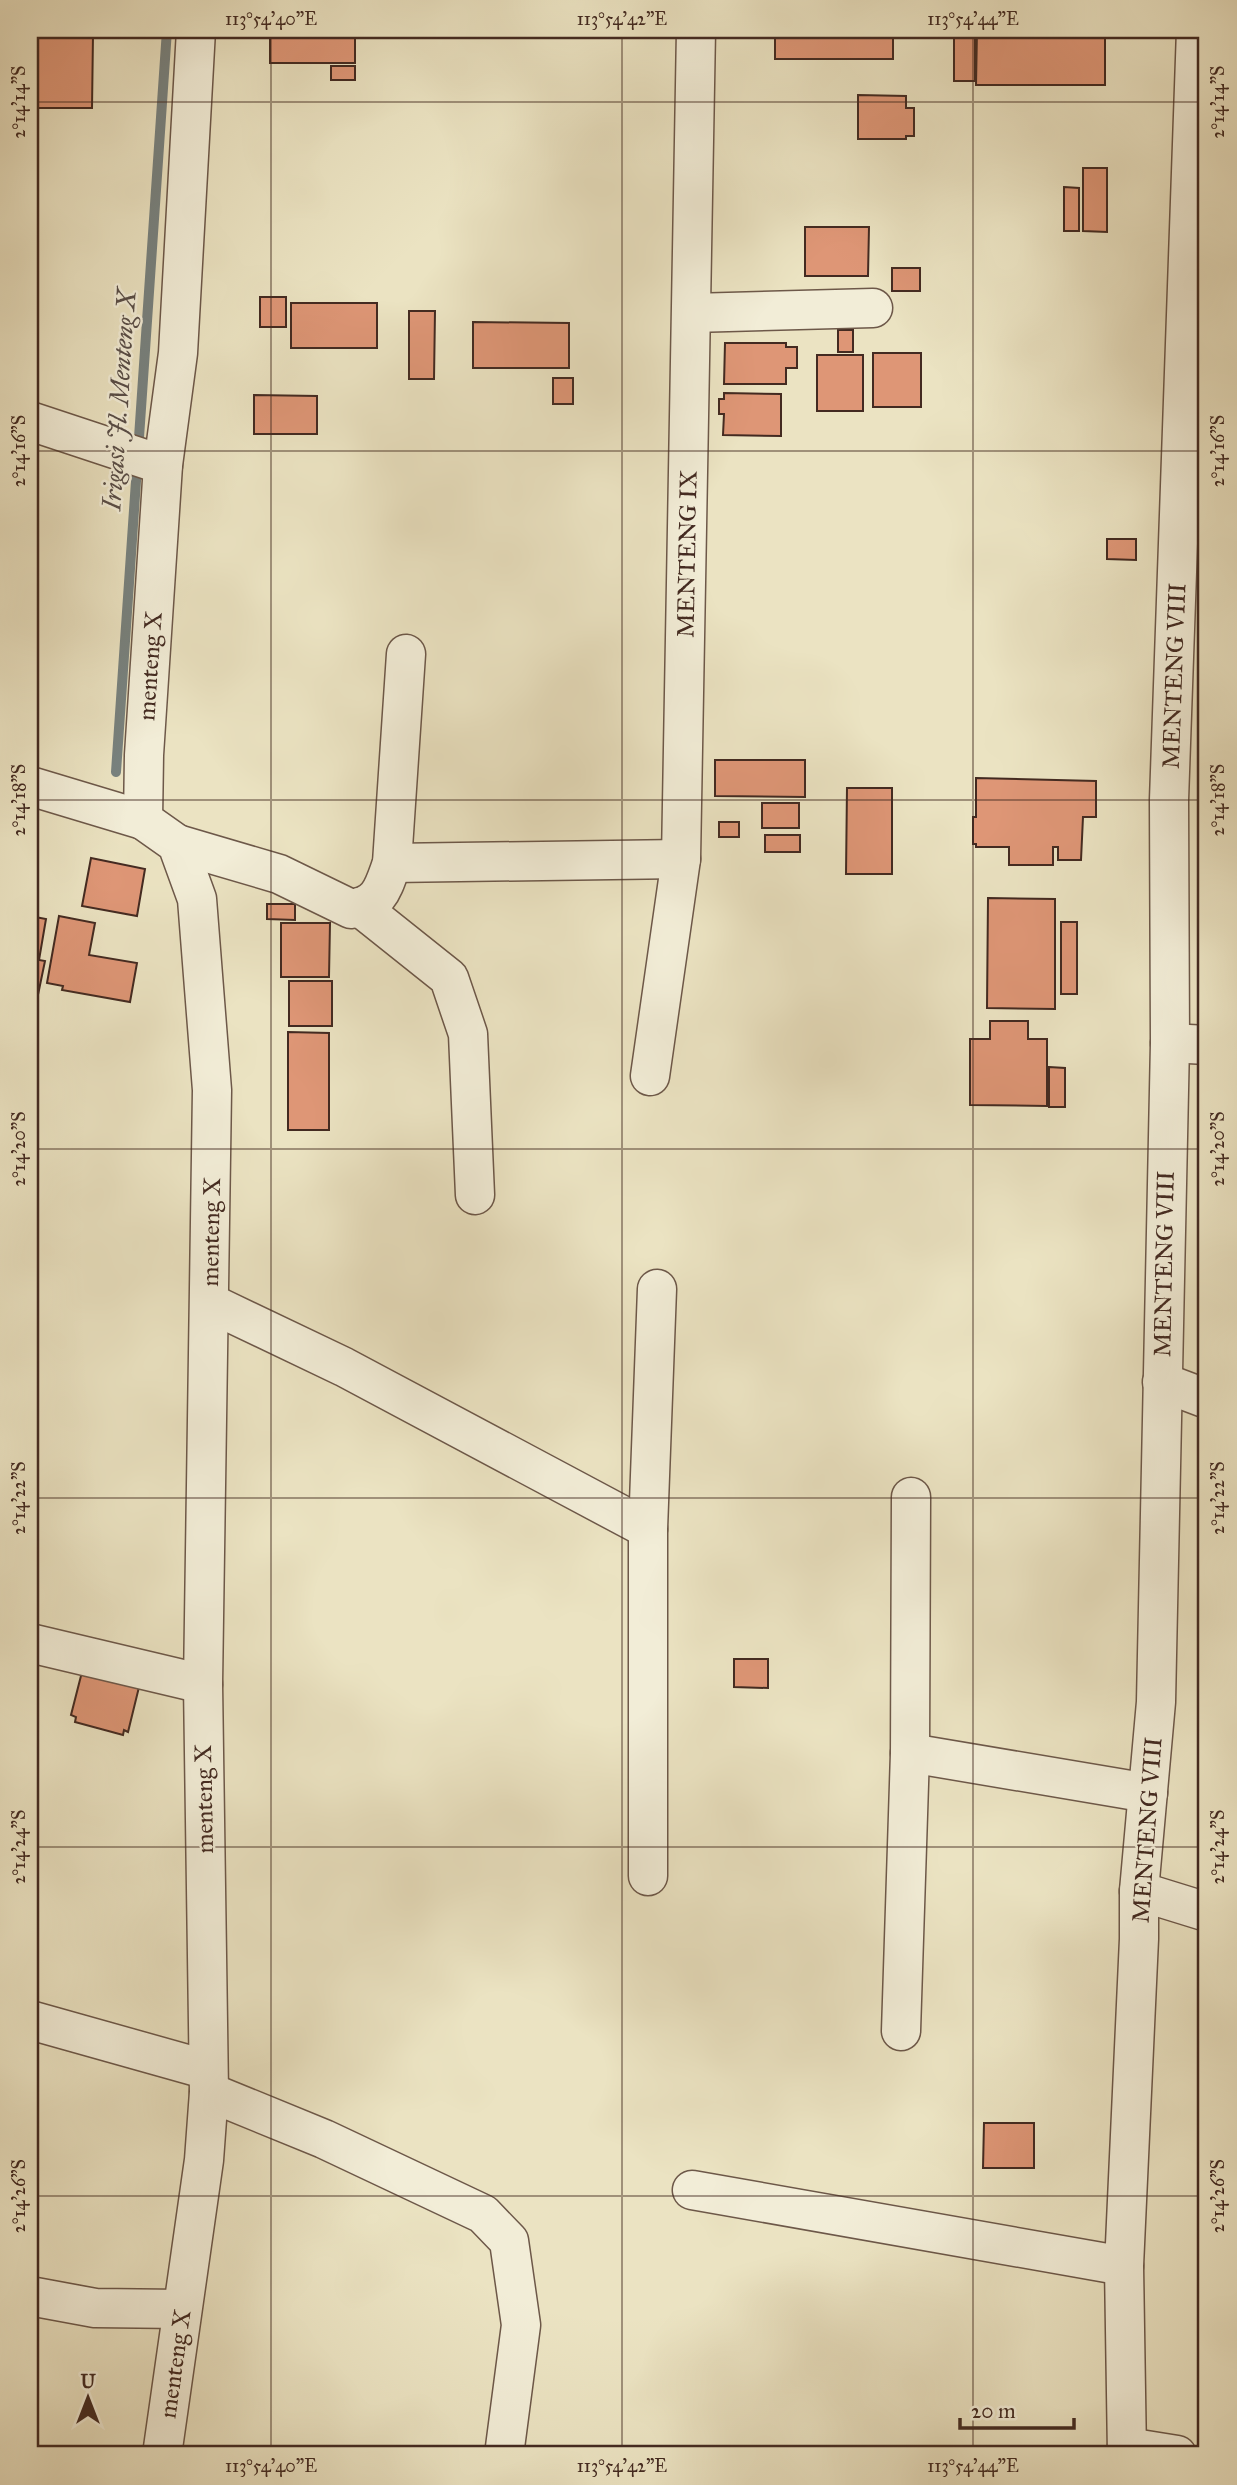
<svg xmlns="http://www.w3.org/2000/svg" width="1237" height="2485" viewBox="0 0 1237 2485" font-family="'IM FELL Great Primer',serif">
	<rect width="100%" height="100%" fill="#ebe3c2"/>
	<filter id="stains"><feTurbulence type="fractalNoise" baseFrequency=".00286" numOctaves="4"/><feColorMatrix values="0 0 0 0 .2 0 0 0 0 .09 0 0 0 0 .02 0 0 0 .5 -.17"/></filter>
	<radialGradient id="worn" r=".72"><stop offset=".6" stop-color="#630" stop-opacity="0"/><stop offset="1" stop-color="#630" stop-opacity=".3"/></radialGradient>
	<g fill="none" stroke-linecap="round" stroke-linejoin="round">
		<!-- stream -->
		<path stroke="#78827f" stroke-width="10" d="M116,772L167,30"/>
	</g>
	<!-- building -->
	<g fill="#de9676" stroke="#432a21" stroke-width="2">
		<rect x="775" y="30" width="118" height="29"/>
		<path d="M977,30H1105V85H976Z"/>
		<path d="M30,34L93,35L92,108H30Z"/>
		<rect x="270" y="34" width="85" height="29"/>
		<rect x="954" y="37" width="21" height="44"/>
		<rect x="331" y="66" width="24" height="14"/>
		<path d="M858,95L906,96V108H914V136H906V139H858Z"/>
		<path d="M1083,168H1107V232L1083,231Z"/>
		<path d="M1064,187L1079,188V231H1064Z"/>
		<path d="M805,227H869L868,276H805Z"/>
		<rect x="892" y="268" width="28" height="23"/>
		<rect x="260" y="297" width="26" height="30"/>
		<rect x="291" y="303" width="86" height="45"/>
		<path d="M409,311H435L434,379H409Z"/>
		<path d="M473,322L569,323V368H473Z"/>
		<rect x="838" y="330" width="15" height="22"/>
		<path d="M725,343H786V347H797V368H786V384H724Z"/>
		<rect x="873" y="353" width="48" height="54"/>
		<rect x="817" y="355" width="46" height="56"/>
		<rect x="553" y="378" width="20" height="26"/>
		<path d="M724,393L781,394V436L723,435L724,414H719V399H724Z"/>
		<path d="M254,395L317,396V434H254Z"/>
		<path d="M1107,539H1136V560L1107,559Z"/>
		<path d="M715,760H805V797L715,796Z"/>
		<path d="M976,778L1096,781V817H1083L1081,860H1058V847H1053V865H1009V847H976V844H973V817H976Z"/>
		<path d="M847,788H892V874H846Z"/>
		<rect x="762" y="803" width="37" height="25"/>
		<rect x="719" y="822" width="20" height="15"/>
		<rect x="765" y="835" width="35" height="17"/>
		<path d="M91,858L145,869L137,916L82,906Z"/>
		<path d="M988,898L1055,899V1009L987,1008Z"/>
		<path d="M267,904H295V920L267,919Z"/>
		<path d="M30,916L46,919L39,960L45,961L34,1014L30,1013Z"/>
		<path d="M59,916L95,923L89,955L137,963L130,1002L62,990L63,986L47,983Z"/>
		<rect x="1061" y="922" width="16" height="72"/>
		<path d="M281,923H330L329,977H281Z"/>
		<rect x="289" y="981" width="43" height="45"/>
		<path d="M990,1021H1028V1039H1047V1106L970,1105V1039H990Z"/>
		<path d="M288,1032L329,1033V1130H288Z"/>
		<path d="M1049,1067L1065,1068V1107H1049Z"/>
		<path d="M734,1659H768V1688L734,1687Z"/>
		<path d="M83,1668L140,1683L128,1732L124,1730L123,1735L75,1722L76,1717L71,1715Z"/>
		<path d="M984,2123H1034V2168H983Z"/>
	</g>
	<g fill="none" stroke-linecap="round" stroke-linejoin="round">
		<!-- street casing -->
		<g stroke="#6d5849" stroke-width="41">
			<g id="street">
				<path d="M692,313L873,308"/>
				<path d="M30,421L163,465"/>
				<path d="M30,786L143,820"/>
				<path d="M177,844L279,874L351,909C380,905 383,888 392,863L406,654"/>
				<path d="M392,863L681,859"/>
				<path d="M360,907L449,978L468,1034L475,1195"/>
				<path d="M1170,1043L1207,1045"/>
				<path d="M650,1076L681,859L696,30"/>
				<path d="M210,1303L344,1367L648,1529"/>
				<path d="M1162,1382L1207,1399"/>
				<path d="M30,1643L203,1684"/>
				<path d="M910,1753L1148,1793"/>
				<path d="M648,1876V1529L657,1289"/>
				<path d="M1139,1891L1207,1912"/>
				<path d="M30,2020L208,2070"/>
				<path d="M901,2031L910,1753L911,1497"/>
				<path d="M209,2092L324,2139L483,2214L509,2241L521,2325L504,2455"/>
				<path d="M692,2190L1124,2266"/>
				<path d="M30,2296L95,2308L182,2309"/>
				<path d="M1127,2447L1177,2455"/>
				<path d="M162,2455L204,2160L209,2092L203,1684L212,1090L197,899L177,844L143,820L144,755L163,465L178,353L196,30"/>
				<path d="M1127,2455L1124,2266L1139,1939V1891L1156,1702L1170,1043L1169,800L1196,30"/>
			</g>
		</g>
		<!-- street -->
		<use href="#street" stroke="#f2edd7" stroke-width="38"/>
	</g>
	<!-- ticks -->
	<path fill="none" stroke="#432a21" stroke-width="2" stroke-opacity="0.45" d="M271,30V2455M622,30V2455M973,30V2455M30,102H1207M30,451H1207M30,800H1207M30,1149H1207M30,1498H1207M30,1847H1207M30,2196H1207"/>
	<g text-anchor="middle" stroke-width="5" stroke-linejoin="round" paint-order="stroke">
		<!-- street labels -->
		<g font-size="24" fill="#432a21" stroke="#f2edd7">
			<text transform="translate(687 554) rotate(-89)" y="8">MENTENG IX</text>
			<text transform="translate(150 666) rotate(-86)" y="8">menteng X</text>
			<text transform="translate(1174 676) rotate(-88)" y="8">MENTENG VIII</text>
			<text transform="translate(211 1232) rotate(-89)" y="8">menteng X</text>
			<text transform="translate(1164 1264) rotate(-89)" y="8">MENTENG VIII</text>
			<text transform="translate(204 1799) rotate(-91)" y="8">menteng X</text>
			<text transform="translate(1147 1830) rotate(-86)" y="8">MENTENG VIII</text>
			<text transform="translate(175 2364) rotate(-82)" y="8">menteng X</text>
		</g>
		<!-- water labels -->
		<g font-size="26" font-style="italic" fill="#594e48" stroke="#f2edd7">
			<text transform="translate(119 400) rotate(-86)" y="9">Irigasi Jl. Menteng X</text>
		</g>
	</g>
	<!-- margin -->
	<rect width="1237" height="2485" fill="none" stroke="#ebe3c2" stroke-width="77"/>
	<!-- north arrow -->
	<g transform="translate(88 2398)" stroke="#f2edd7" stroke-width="5" paint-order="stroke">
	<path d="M0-5L12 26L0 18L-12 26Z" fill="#432a21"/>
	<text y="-10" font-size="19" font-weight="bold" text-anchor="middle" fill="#432a21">U</text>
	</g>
	<!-- scale -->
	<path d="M960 2418v10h114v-10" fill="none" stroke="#432a21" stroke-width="3.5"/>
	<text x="971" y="2418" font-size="21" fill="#432a21" stroke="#f2edd7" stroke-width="5" paint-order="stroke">20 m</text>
	<rect x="38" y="38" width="1160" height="2408" fill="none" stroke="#432a21" stroke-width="2.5"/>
	<g font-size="18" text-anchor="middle" fill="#432a21">
		<text x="271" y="25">113°54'40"E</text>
		<text x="622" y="25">113°54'42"E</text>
		<text x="973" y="25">113°54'44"E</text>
		<text transform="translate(19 102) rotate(-90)" y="6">2°14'14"S</text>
		<text transform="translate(1218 102) rotate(-90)" y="6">2°14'14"S</text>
		<text transform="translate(19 451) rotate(-90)" y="6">2°14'16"S</text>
		<text transform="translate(1218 451) rotate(-90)" y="6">2°14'16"S</text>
		<text transform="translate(19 800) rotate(-90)" y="6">2°14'18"S</text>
		<text transform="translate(1218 800) rotate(-90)" y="6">2°14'18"S</text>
		<text transform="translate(19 1149) rotate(-90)" y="6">2°14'20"S</text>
		<text transform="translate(1218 1149) rotate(-90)" y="6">2°14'20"S</text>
		<text transform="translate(19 1498) rotate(-90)" y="6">2°14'22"S</text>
		<text transform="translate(1218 1498) rotate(-90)" y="6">2°14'22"S</text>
		<text transform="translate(19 1847) rotate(-90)" y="6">2°14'24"S</text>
		<text transform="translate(1218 1847) rotate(-90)" y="6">2°14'24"S</text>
		<text transform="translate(19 2196) rotate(-90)" y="6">2°14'26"S</text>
		<text transform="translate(1218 2196) rotate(-90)" y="6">2°14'26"S</text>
		<text x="271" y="2472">113°54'40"E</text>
		<text x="622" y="2472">113°54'42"E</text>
		<text x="973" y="2472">113°54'44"E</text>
	</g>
	<rect width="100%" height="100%" filter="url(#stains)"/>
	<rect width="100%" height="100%" fill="url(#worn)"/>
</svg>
